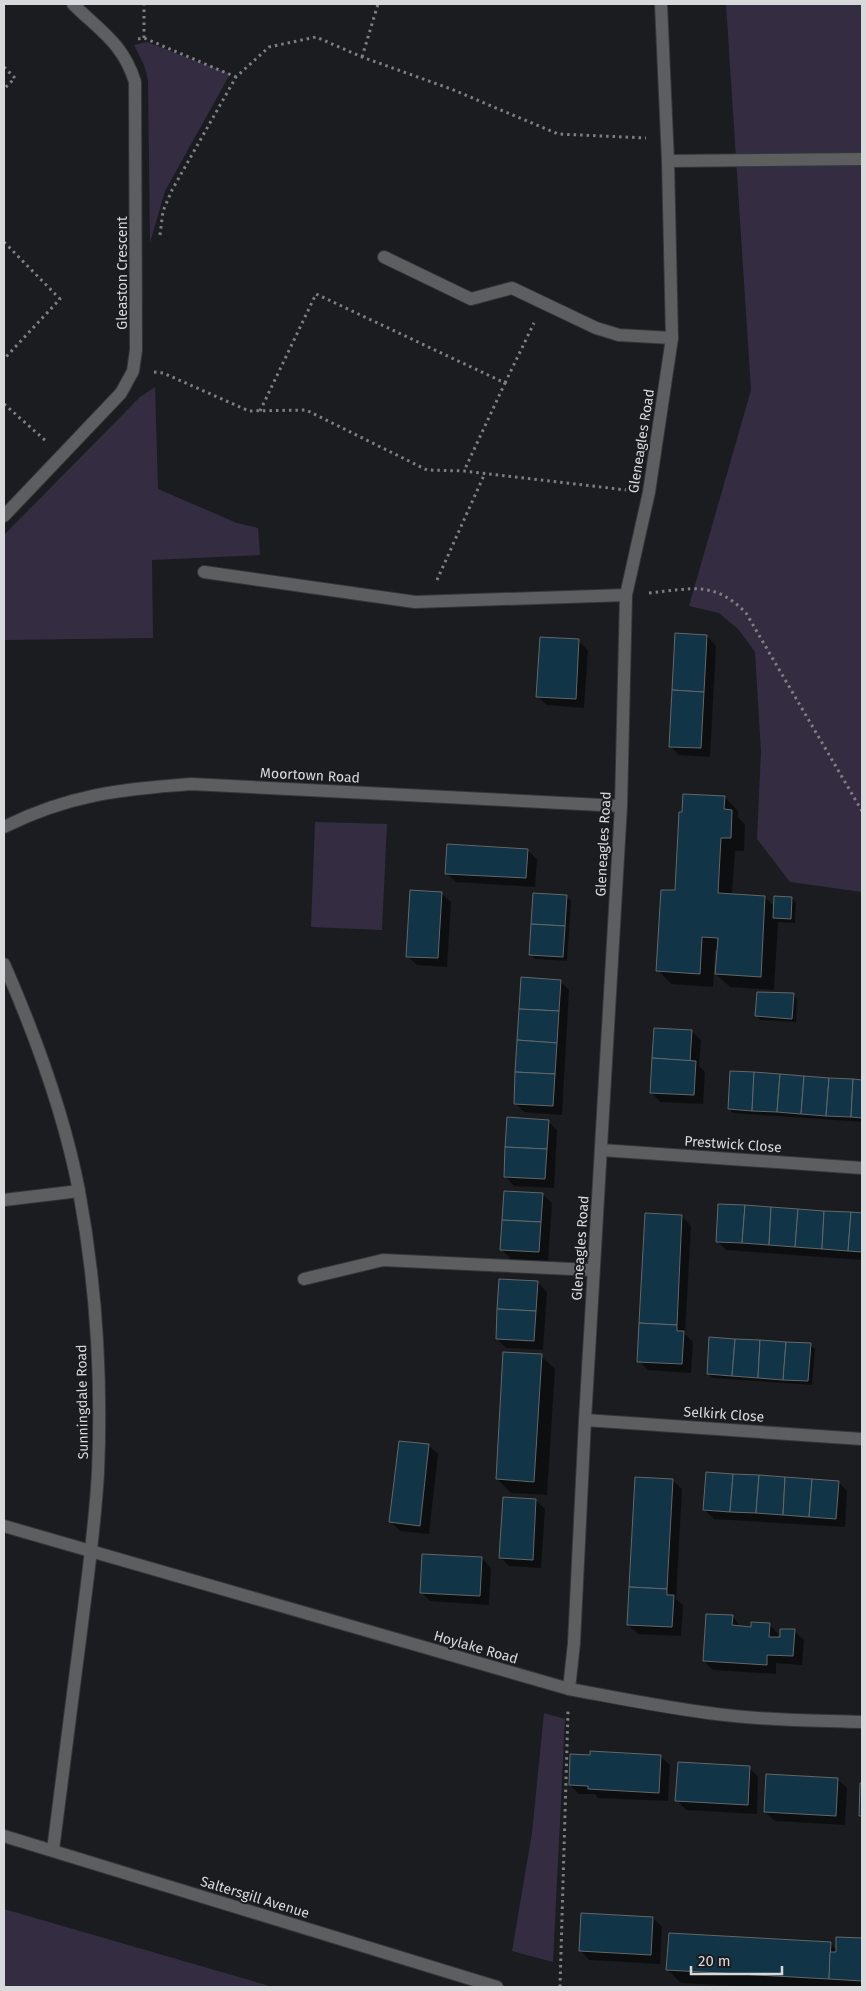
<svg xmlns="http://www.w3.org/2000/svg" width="866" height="1991" viewBox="0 0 866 1991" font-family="'Fira Sans',sans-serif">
	<rect width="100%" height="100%" fill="#1a1c1f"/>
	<!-- green -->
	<g fill="#342d42">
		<path d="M726,4H862V892L790,882L757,839L761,752L755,652L739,630L719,613L689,606L751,390Z"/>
		<path d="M147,42L230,74L165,191L150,243L148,80L144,65L134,45Z"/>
		<path d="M155,387L158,489L237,523L258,528L260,555L152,560L153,638L4,640V535L140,397Z"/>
		<path d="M315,822L387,824L382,930L311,927Z"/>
		<path d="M544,1713L565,1719L553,1962L512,1951L532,1833Z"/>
		<path d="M4,1909L273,1987H4Z"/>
	</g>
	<!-- shadow -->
	<g fill="#0007">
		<path d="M676,635L707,636L716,646L710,757L679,755L670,746Z"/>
		<path d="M578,641L588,650L584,708L547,705L537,696Z"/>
		<path d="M725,797L738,811V817L745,825L744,851H735L732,895L765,897L775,907L792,898L796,903L795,923L778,922L774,990L730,987L716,974L718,950H715L713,987L671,984L658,970L676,892Z"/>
		<path d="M527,850L537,859L535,887L456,882L446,873Z"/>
		<path d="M441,893L451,902L447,967L417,965L407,956Z"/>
		<path d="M566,896L571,901L567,961L535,959L530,954Z"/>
		<path d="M560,981L569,990L562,1115L524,1112L515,1103Z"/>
		<path d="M793,995L797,999L796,1022L761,1020L756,1016Z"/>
		<path d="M691,1031L701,1040L699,1066L705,1072L703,1104L660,1102L651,1092Z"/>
		<path d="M731,1072L862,1081V1122L733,1113L729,1109Z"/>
		<path d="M548,1121L557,1130L554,1188L514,1186L505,1176Z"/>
		<path d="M542,1194L552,1203L548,1261L511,1259L501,1249Z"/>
		<path d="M720,1205L862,1214V1260L726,1250L717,1241Z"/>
		<path d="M646,1215L682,1216L691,1226L685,1334L693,1342L691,1373L648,1370L639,1361Z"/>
		<path d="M538,1283L547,1292L543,1350L506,1348L497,1339Z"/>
		<path d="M810,1345L815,1349L812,1385L713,1378L708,1374Z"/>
		<path d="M541,1356L555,1369L547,1495L511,1493L497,1479Z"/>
		<path d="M428,1445L438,1454L429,1534L400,1531L391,1522Z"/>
		<path d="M672,1480L682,1489L676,1599L683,1605L681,1636L638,1634L628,1625Z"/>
		<path d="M838,1482L847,1491L845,1527L714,1519L705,1510Z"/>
		<path d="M536,1500L545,1509L541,1568L509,1566L500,1557Z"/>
		<path d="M482,1558L491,1568L489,1605L430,1601L421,1592Z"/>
		<path d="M732,1616L741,1627L752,1628L769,1624L778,1634V1638L794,1631L804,1640L802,1665L776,1663V1674L713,1670L704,1661Z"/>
		<path d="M660,1756L670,1765L668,1801L598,1798L595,1794H579L570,1785Z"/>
		<path d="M749,1767L758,1777L757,1814L686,1810L677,1800Z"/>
		<path d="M837,1779L847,1788L845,1825L775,1821L765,1812Z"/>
		<path d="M653,1918L662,1927L660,1964L589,1960L580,1950Z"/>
		<path d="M838,1938L862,1939V1987H755L681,1983L668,1970L830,1943L837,1950Z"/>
	</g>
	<!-- building -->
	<g fill="#113446" stroke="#646769">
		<path d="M675,633L707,635L704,692L672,690Z"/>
		<path d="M540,637L579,639L576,699L536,697Z"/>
		<path d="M672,690L704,692L701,748L669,747Z"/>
		<path d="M683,794L725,796L724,809L732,810L731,838H721L718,893L765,896L761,977L715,974L718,938L702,937L700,974L656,971L661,890H675L679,812H682Z"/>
		<path d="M447,844L528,849L526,878L445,874Z"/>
		<path d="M410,890L442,892L438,958L406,957Z"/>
		<path d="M533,893L567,895L565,926L531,924Z"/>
		<path d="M774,896L792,897L791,919L773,918Z"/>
		<path d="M531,924L565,926L563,957L529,955Z"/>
		<path d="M521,977L561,980L559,1011L519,1009Z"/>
		<path d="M757,992L794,993L792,1019L755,1016Z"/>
		<path d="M519,1009L559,1011L557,1043L517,1040Z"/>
		<path d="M654,1028L692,1030L690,1061L652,1058Z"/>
		<path d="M517,1040L557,1043L555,1074L515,1072Z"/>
		<path d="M652,1058L696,1061L694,1095L650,1093Z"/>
		<path d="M730,1071L754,1072L752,1111L728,1109Z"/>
		<path d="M515,1072L555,1074L553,1106L514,1104Z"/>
		<path d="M754,1072L780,1074L777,1112L752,1111Z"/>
		<path d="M780,1074L804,1076L801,1114L777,1112Z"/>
		<path d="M804,1076L829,1078L826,1116L801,1114Z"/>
		<path d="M829,1078L853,1079L851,1117L826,1116Z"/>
		<path d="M853,1079L862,1080V1118L851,1117Z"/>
		<path d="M507,1117L549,1120L547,1149L505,1147Z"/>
		<path d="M505,1147L547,1149L545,1179L504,1177Z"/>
		<path d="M504,1191L543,1193L541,1222L502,1220Z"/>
		<path d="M718,1204L745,1205L742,1243L716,1242Z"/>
		<path d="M745,1205L771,1207L769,1245L742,1243Z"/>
		<path d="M771,1207L798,1209L795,1247L769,1245Z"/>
		<path d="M798,1209L824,1211L822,1249L795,1247Z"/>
		<path d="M824,1211L851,1212L848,1251L822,1249Z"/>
		<path d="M851,1212L862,1213V1252L848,1251Z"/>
		<path d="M645,1213L682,1215L677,1325L639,1323Z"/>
		<path d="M502,1220L541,1222L539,1252L500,1250Z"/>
		<path d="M499,1279L538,1281L536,1311L497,1309Z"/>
		<path d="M497,1309L536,1311L534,1341L496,1339Z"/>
		<path d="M639,1323L677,1325V1331H684L682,1364L637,1362Z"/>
		<path d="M709,1337L735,1339L732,1376L707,1374Z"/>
		<path d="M735,1339L760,1340L758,1378L732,1376Z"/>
		<path d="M760,1340L786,1342L783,1380L758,1378Z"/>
		<path d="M786,1342L811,1343L808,1381L783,1380Z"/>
		<path d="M503,1352L542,1354L534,1482L496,1479Z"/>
		<path d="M399,1441L429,1444L420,1526L389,1522Z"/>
		<path d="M706,1472L733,1474L730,1512L703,1510Z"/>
		<path d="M733,1474L759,1475L756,1513L730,1512Z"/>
		<path d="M759,1475L785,1477L783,1515L756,1513Z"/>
		<path d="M635,1477L673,1479L667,1589L629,1587Z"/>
		<path d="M785,1477L812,1479L809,1517L783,1515Z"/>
		<path d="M812,1479L839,1481L836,1519L809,1517Z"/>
		<path d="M503,1497L536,1499L533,1560L499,1558Z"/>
		<path d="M422,1554L482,1557L480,1596L420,1593Z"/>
		<path d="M629,1587L667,1589V1595H674L672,1627L627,1625Z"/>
		<path d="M706,1614L733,1615L732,1625L751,1627V1622L770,1623L769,1637H780V1629H795L793,1656L767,1655V1665L703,1661Z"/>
		<path d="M590,1751L661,1755L659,1793L588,1789V1786L569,1785L570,1754L590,1755Z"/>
		<path d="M678,1762L750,1766L748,1805L675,1801Z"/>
		<path d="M766,1774L838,1778L836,1816L764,1812Z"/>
		<path d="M860,1783H862V1816H859Z"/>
		<path d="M581,1913L653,1917L651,1955L579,1951Z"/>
		<path d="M669,1933L831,1942L829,1979L666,1970Z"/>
		<path d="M836,1937L862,1938V1981L829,1979L830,1952H836Z"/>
	</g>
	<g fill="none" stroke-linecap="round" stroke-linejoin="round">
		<!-- minor casing -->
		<g stroke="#353639" stroke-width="14">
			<g id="minor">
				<path d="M668,161L862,159"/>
				<path d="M384,257L471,299L512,288L596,328L619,335L672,338"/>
				<path d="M4,516L121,393L133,371L136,350L135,82C123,43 100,31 73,4"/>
				<path d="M204,572L415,602L626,595"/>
				<path d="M4,827C68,795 121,789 191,784L621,806"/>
				<path d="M4,964C36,1037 64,1113 79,1191C96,1283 102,1379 98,1472C95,1528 87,1583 80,1639C71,1709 62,1780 53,1850"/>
				<path d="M601,1150L862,1168"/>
				<path d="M4,1200L79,1191"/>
				<path d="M304,1279L383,1260L593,1270"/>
				<path d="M585,1420L862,1439"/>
				<path d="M4,1526L569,1689C618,1698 667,1708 716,1714C765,1720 814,1721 862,1722"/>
				<path d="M569,1689L574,1643L585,1420L621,806L626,595L649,492L672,338L668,161L661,4"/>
				<path d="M4,1836L497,1987"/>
			</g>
		</g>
		<!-- path -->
		<g stroke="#7e7f82" stroke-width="3" stroke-dasharray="2.5 4" stroke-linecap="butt">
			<path d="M144,38V4"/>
			<path d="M138,39L144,38L236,77"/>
			<path d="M362,57L378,4"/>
			<path d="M4,67L15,78L4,89"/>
			<path d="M160,235L163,211L172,190L236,77L269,47L316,37L362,57L451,89L558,134L646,138"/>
			<path d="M4,242L60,299L4,359"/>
			<path d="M154,372L163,373L249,411L306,410L427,470L464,471L626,490"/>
			<path d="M505,383L534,323"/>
			<path d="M4,404L46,441"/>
			<path d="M260,411L316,294L505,383L464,471"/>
			<path d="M437,580L485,473"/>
			<path d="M649,593C691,589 714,580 746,613L862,811"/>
			<path d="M560,1987L568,1711"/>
		</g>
		<!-- minor -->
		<use href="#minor" stroke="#5d5e5f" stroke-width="12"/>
	</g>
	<g text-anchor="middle" stroke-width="4" stroke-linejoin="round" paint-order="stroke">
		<!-- street labels -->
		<g font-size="14" fill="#d8d9db" stroke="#1a1c1f">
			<text transform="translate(122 273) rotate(-90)" y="5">Gleaston Crescent</text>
			<text transform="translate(641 441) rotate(-81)" y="5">Gleneagles Road</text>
			<text transform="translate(310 775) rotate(3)" y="5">Moortown Road</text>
			<text transform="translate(603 844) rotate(-87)" y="5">Gleneagles Road</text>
			<text transform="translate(733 1144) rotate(4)" y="5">Prestwick Close</text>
			<text transform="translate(580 1248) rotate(-86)" y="5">Gleneagles Road</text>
			<text transform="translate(82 1402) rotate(-91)" y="5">Sunningdale Road</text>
			<text transform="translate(724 1414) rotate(4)" y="5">Selkirk Close</text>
			<text transform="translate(476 1647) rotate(16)" y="5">Hoylake Road</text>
			<text transform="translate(255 1897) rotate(17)" y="5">Saltersgill Avenue</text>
		</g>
	</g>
	<!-- border -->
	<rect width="866" height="1991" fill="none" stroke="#d8d9db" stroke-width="10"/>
	<!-- scale -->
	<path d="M691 1966v8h91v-8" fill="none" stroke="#d8d9db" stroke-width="2.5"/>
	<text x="698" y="1966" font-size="15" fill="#d8d9db" stroke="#1a1c1f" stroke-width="4" paint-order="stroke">20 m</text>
</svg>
